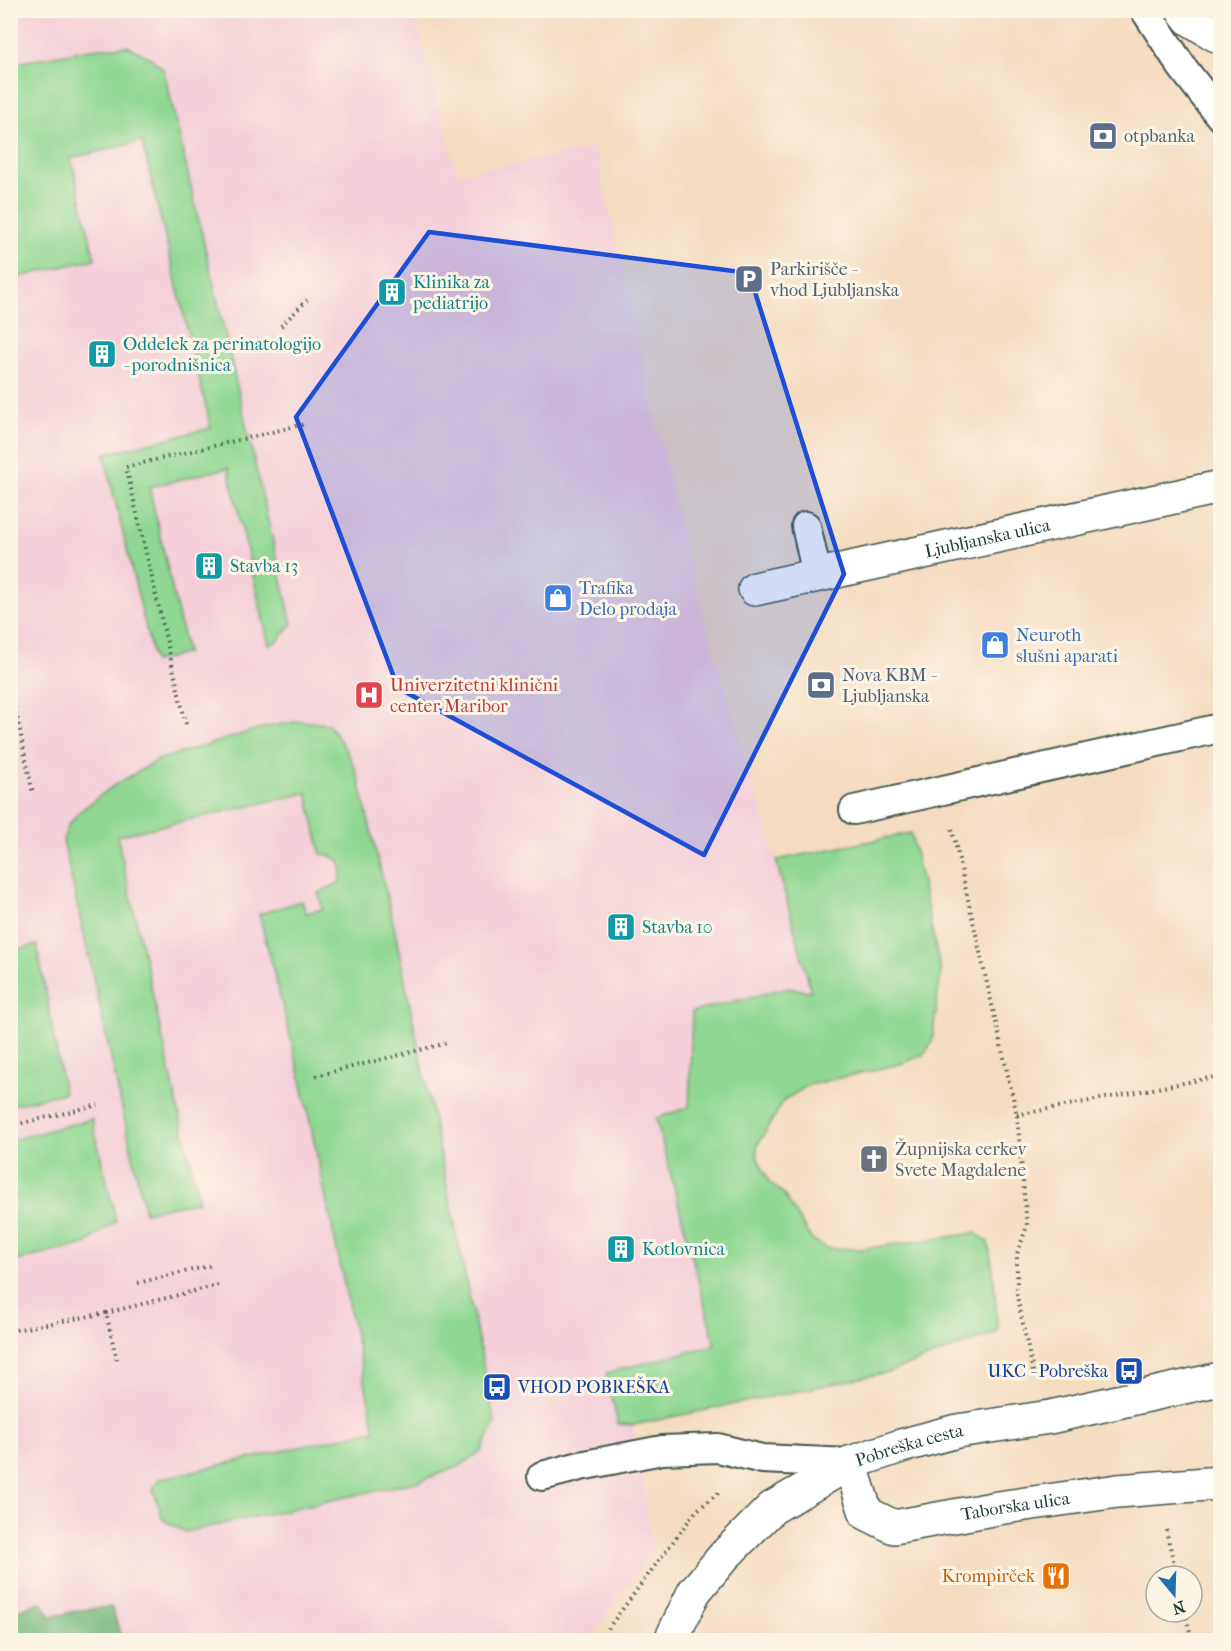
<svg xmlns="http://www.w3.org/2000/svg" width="1231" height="1651" viewBox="0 0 1231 1651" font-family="'IM FELL French Canon',serif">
	<rect width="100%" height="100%" fill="#fcf5e5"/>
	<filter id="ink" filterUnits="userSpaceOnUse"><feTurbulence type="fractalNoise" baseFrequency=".0167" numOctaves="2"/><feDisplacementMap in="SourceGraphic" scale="12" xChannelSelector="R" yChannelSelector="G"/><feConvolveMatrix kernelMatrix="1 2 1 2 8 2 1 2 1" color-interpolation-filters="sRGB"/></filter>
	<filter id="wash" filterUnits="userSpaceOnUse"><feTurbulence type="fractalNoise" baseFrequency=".008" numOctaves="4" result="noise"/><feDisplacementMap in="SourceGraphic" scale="24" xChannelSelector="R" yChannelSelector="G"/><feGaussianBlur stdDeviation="1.35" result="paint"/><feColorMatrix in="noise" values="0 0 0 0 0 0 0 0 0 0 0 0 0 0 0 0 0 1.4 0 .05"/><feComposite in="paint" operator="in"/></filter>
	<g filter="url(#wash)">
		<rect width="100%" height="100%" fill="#f5dcc0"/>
		<!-- built -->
		<path fill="#f5cfd9" d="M11,11H414L457,174L595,148L687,558L776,860L911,833L941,972L932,1043L923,1055L904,1063L809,1085L784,1100L757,1146V1156L769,1182L783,1193L812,1240L827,1248L860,1249L976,1233L988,1242L993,1270L998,1332L889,1372L634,1425L653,1550L588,1640H123L111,1607L80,1610L51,1617L42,1602L11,1612Z"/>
		<!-- green -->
		<g fill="#8fd792" stroke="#578a63" stroke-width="1.5">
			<path d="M127,46L151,58L164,70L292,624L278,641L269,645L228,468L149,487L187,653L154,662L104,454L211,428L142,141L71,158L95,259L10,279L11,64L91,49Z"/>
			<path d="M299,721L328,724C342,742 353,759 359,781L393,922L495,1423L481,1451L460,1466L420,1481L185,1532L163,1520L153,1489L159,1479L375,1430L300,1075L259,914L302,901L306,913L323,909L318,893L339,883C346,865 340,856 321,854L307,793L117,836L199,1201L145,1212L63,840L69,824L79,812L113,786L158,760L262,728Z"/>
			<path d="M911,833L941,972L932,1043L923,1055L904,1063L809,1085L784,1100L757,1146V1156L769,1182L783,1193L812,1240L827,1248L860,1249L976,1233L988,1242L993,1270L998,1332L889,1372L634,1425L618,1424L606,1373L715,1345L656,1118L689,1107L692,1012L786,988L811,991L776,860Z"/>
			<path d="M37,945L64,1093L11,1105V951Z"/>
			<path d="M92,1119L116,1221L85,1244L11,1262V1140Z"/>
		</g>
		<!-- forest -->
		<path fill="#73b87c" stroke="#497a58" stroke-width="1.5" d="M42,1602L51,1617L80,1610L111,1607L123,1640H11V1612Z"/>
	</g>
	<g filter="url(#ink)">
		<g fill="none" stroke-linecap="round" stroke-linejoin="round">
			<!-- service casing -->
			<g stroke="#3f5549" stroke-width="32">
				<g id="service">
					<path d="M1145,10L1182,67L1220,116"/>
					<path d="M806,526L817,575"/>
					<path d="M854,810L1220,728"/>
					<path d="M542,1476L580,1466L662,1450L718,1448L762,1459L850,1463"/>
				</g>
			</g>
			<!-- minor casing -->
			<g stroke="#3f5549" stroke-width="36">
				<g id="minor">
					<path id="s1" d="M755,589L1220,487"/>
					<path id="s2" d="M850,1463L866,1513L894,1527L998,1508L1118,1491L1220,1483"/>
				</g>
			</g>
			<!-- tertiary casing -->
			<g stroke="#3f5549" stroke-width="36">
				<g id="tertiary">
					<path d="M1183,10L1190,19L1216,35"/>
					<path id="s3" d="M671,1640L694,1592L725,1555L772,1508L850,1463L901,1446L957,1431L1050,1417L1220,1379"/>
				</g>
			</g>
			<!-- path -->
			<g stroke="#3f5549" stroke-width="4" stroke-dasharray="1.5 4.5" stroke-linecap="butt">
				<path d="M281,326L307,300"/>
				<path d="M10,683L33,794"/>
				<path d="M186,724L126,467L305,424"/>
				<path d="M952,829L1017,1115L1027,1226L1017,1254V1296L1033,1372"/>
				<path d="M316,1076L447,1043"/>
				<path d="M1017,1115L1220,1076"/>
				<path d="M10,1126L98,1105"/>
				<path d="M138,1283L213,1265"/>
				<path d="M106,1313L218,1285"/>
				<path d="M10,1331L106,1313L117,1361"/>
				<path d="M1166,1530L1177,1576"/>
				<path d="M1185,1612L1192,1640"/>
				<path d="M604,1640L609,1627L696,1511L721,1491"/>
			</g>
			<!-- service -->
			<use href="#service" stroke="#fff" stroke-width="28"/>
			<!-- minor -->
			<use href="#minor" stroke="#fff" stroke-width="33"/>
			<!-- tertiary -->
			<use href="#tertiary" stroke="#fff" stroke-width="33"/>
		</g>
	</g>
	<!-- marked area -->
	<path fill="#1d4ed8" fill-opacity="0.2" stroke="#1d4ed8" stroke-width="4.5" stroke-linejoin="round" d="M429,232L749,273L844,574L704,855L398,688L296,417Z"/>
	<!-- icons -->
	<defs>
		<g id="bank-square" transform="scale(1.5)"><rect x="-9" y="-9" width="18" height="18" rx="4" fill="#5c6f8a" stroke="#fcf5e5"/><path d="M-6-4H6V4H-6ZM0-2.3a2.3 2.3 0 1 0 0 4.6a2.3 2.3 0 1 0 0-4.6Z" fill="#fff"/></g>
		<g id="parking-square" transform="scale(1.5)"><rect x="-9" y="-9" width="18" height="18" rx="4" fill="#5c6f8a" stroke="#fcf5e5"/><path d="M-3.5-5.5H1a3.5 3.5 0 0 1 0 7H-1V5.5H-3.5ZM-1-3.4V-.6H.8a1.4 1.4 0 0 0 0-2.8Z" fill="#fff"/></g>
		<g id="building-square" transform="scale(1.5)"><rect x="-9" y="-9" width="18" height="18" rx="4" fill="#0f9aa8" stroke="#fcf5e5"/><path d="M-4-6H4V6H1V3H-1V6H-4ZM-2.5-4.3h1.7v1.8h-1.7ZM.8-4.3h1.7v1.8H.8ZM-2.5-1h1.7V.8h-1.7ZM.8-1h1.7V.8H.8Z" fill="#fff"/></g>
		<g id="shop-square" transform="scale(1.5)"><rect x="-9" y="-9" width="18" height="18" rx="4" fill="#3f7fe0" stroke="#fcf5e5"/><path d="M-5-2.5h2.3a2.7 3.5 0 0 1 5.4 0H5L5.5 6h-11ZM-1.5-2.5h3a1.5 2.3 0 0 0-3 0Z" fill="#fff"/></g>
		<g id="hospital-square" transform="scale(1.5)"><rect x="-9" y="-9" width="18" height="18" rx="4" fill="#e0444e" stroke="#fcf5e5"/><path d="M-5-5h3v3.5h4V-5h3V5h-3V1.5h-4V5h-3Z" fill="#fff"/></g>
		<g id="church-square" transform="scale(1.5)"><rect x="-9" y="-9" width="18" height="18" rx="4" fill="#6b7280" stroke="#fcf5e5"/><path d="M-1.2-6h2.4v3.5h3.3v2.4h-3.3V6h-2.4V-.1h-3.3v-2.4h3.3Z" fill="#fff"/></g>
		<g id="bus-square" transform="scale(1.5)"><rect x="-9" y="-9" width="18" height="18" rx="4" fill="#1a4fb4" stroke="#fcf5e5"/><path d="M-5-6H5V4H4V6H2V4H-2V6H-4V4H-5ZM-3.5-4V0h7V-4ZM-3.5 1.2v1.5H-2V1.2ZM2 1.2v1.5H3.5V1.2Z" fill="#fff"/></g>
		<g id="restaurant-square" transform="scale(1.5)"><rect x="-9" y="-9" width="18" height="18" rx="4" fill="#e8710a" stroke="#fcf5e5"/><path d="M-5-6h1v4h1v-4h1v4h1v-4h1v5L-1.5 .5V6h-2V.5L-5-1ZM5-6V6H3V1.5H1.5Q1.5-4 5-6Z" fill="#fff"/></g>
	</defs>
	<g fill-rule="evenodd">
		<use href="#bank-square" x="1103" y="136"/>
		<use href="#parking-square" x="749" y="279"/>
		<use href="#building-square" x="392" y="292"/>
		<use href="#building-square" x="102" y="354"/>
		<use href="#building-square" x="209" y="566"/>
		<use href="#shop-square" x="558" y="598"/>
		<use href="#shop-square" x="995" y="645"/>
		<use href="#bank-square" x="821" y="685"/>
		<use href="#hospital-square" x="369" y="695"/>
		<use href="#building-square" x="621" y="927"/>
		<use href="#church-square" x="874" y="1159"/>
		<use href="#building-square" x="621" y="1249"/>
		<use href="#bus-square" x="1129" y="1371"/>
		<use href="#bus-square" x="497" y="1387"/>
		<use href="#restaurant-square" x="1056" y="1576"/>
	</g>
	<g text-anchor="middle" stroke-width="6" stroke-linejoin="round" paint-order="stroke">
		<!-- service labels -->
		<g font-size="18" fill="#4e5e75" stroke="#fcf5e5" text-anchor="start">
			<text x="1124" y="142">otpbanka</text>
			<text x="770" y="275">Parkirišče -<tspan x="770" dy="21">vhod Ljubljanska</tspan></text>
			<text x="842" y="681">Nova KBM -<tspan x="842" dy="21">Ljubljanska</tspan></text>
		</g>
		<!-- culture labels -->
		<g font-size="18" fill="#0d838f" stroke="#fcf5e5" text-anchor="start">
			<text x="413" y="288">Klinika za<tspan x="413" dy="21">pediatrijo</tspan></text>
			<text x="123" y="350">Oddelek za perinatologijo<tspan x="123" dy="21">- porodnišnica</tspan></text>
			<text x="230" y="572">Stavba 13</text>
			<text x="642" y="933">Stavba 10</text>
			<text x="642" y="1255">Kotlovnica</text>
		</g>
		<!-- street labels -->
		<g font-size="18" fill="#1f3d34" stroke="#fcf5e5">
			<text dy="6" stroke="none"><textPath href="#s1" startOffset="238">Ljubljanska ulica</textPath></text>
			<text dy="6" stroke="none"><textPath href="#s3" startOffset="320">Pobreška cesta</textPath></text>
			<text dy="6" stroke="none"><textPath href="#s2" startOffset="207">Taborska ulica</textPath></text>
		</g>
		<!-- shop labels -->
		<g font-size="18" fill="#366cbe" stroke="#fcf5e5" text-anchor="start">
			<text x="579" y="594">Trafika<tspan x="579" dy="21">Delo prodaja</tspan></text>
			<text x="1016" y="641">Neuroth<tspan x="1016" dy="21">slušni aparati</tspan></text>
		</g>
		<!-- health labels -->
		<g font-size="18" fill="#be3a42" stroke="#fcf5e5" text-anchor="start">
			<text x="390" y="691">Univerzitetni klinični<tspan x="390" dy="21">center Maribor</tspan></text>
		</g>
		<!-- worship labels -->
		<g font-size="18" fill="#5b616d" stroke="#fcf5e5" text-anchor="start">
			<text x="895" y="1155">Župnijska cerkev<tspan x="895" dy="21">Svete Magdalene</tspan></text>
		</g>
		<!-- transit labels -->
		<g font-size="18" fill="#164399" stroke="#fcf5e5" text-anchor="end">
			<text x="1108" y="1377">UKC - Pobreška</text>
			<text x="518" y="1393" text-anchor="start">VHOD POBREŠKA</text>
		</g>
		<!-- food labels -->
		<g font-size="18" fill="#c56008" stroke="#fcf5e5" text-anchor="end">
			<text x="1035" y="1582">Krompirček</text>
		</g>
	</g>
	<!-- margin -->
	<rect width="1231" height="1651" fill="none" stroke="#fcf5e5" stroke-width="36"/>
	<!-- north arrow -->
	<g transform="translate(1174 1594) rotate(161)"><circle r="28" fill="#fcf5e5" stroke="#a4ab9e" stroke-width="1.5"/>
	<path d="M0-4.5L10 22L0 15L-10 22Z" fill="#1f6fb2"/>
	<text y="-9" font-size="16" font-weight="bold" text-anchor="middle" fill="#1f3d34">N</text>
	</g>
</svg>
